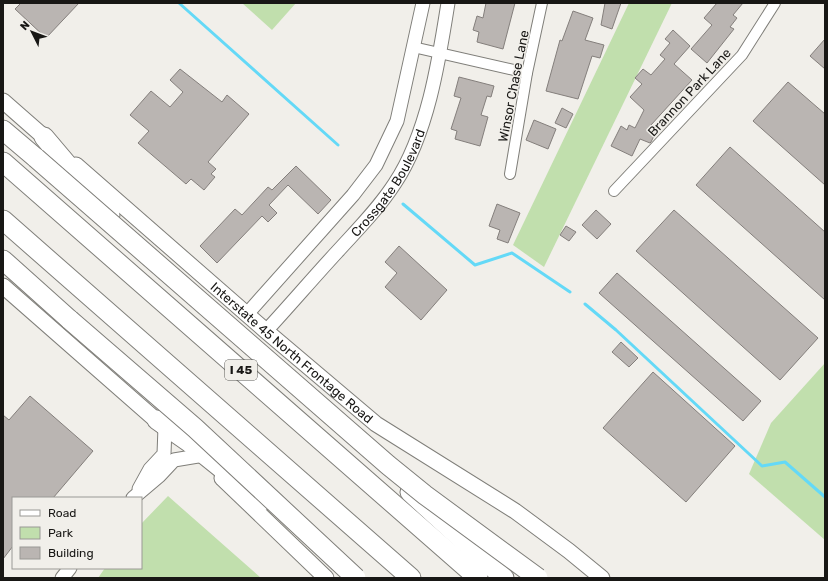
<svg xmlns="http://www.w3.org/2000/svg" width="828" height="581" viewBox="0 0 828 581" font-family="Rubik,sans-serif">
	<rect width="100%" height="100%" fill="#f1efea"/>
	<!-- green -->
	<g fill="#c1dfad">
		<path d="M242,3H296L272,30Z"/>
		<path d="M629,3H672L544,267L513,245Z"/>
		<path d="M825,363V540L749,474L771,423Z"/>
		<path d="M168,496L261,578H98L105,568H141V524Z"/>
	</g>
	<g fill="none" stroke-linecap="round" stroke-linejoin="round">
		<!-- stream -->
		<g stroke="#64d9f7" stroke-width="3">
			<path d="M179,3L338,145"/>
			<path d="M403,204L475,265L512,253L570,292"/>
			<path d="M585,304L616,330L762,466L785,462L825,497"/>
		</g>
	</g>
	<!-- building -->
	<g fill="#bab5b2" stroke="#847f7c">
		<path d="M21,3H79L46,38L15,9Z"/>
		<path d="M486,3H515L503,49L477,42L479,32L473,30L477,16L483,18Z"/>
		<path d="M605,3H621L612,29L601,25Z"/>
		<path d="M717,3H743L733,15L737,18L730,27L734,29L707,63L691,49L712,25L704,18Z"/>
		<path d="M573,11L593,18L585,40L604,45L600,58L592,56L578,99L546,91L560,40L562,41Z"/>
		<path d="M673,30L690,46L674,64L692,80L651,125L658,128L651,142L650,143L640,139L632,156L611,146L621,126L627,130L629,125L635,128L644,110L630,97L642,84L635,78L643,69L651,75L665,59L660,55L670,43L665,39Z"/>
		<path d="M825,39V69L810,56Z"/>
		<path d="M180,69L222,102L227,95L249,114L208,162L216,169L211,174L215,177L204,190L191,179L186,184L138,143L149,131L130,115L151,91L170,107L183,92L170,80Z"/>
		<path d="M459,77L494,86L491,97L487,96L481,115L488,117L480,146L455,139L457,131L451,129L461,98L454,96Z"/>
		<path d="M788,82L825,114V185L753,121Z"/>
		<path d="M562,108L573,114L566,128L555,123Z"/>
		<path d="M534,120L556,129L548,149L526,140Z"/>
		<path d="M730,147L825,232V300L696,185Z"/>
		<path d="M296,166L331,200L318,214L288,185L269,205L277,213L268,222L262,216L217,263L200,246L235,209L242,215L268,187L272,190Z"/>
		<path d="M497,204L520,213L508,243L497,239L500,230L489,226Z"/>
		<path d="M596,210L611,224L597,239L582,225Z"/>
		<path d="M674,210L818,338L780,380L636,251Z"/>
		<path d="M566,226L576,232L569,241L560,235Z"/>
		<path d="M399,246L447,290L421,320L385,287L397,273L385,262Z"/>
		<path d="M617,273L761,401L743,421L599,293Z"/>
		<path d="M621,342L638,358L629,367L612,352Z"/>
		<path d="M653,372L735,446L686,502L603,428Z"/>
		<path d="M30,396L93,451L53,498H13V546L3,559V415L9,420Z"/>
	</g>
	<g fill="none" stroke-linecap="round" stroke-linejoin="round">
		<!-- minor casing -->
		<g stroke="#7f7e79" stroke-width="12">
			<g id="minor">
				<path d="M413,47L527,73"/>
				<path d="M510,174L527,73L542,3"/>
				<path d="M614,191L742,55L775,3"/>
			</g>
		</g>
		<!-- tertiary casing -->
		<g stroke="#7f7e79" stroke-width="15">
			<g id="tertiary">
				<path d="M247,314L353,195L376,165L397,121L423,3"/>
				<path id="s1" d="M266,331C290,305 313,278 337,252C357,230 379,208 395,183C428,133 439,60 448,3"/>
				<path d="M139,489L150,469L164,454L165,427"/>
				<path d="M133,498L159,476L174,460L198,456"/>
				<path d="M62,578L70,568"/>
			</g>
		</g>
		<!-- secondary casing -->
		<g stroke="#7f7e79" stroke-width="17">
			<g id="secondary">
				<path d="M3,101L52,144"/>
				<path id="s2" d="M76,165L266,331L376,424L515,511L569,551L602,578"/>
				<path d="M3,286L165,428"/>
				<path d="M222,478L326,578"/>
			</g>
		</g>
		<!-- motorway casing -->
		<g stroke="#7f7e79" stroke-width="21">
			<g id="motorway">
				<path d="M3,130L36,158"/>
				<path d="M44,137L110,215"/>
				<path d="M3,162L478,578"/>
				<path d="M3,220L411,578"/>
				<path d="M3,260L70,320"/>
				<path d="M157,420L190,443L262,501"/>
				<path d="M410,492L504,578"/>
			</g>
		</g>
		<!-- minor -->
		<use href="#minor" stroke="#fff" stroke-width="10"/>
		<!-- tertiary -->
		<use href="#tertiary" stroke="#fff" stroke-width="13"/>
		<!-- secondary -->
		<use href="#secondary" stroke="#fff" stroke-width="15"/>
		<!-- motorway -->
		<use href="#motorway" stroke="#fff" stroke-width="19"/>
		<!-- motorway-bridge casing -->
		<g stroke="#7f7e79" stroke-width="21" stroke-linecap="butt">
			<g id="motorway-bridge">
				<path d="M36,158L388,465L425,495L538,578"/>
				<path d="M70,320L195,428L356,578"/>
			</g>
		</g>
		<!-- motorway-bridge -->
		<use href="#motorway-bridge" stroke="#fff" stroke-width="19"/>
	</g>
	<g text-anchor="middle" stroke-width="3" stroke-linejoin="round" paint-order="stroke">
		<!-- shield labels -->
		<rect fill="#f1efea" stroke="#595855" stroke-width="1" x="225" y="360" width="32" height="20" rx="3"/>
		<g font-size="12" font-weight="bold" fill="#181715">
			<text x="241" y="374">I 45</text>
		</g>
		<!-- street labels -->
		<g font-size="13" fill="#181715" stroke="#f1efea">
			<text transform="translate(513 86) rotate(-79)" y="5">Winsor Chase Lane</text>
			<text transform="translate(689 92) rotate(-47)" y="5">Brannon Park Lane</text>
			<text dy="5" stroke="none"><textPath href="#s1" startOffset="193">Crossgate Boulevard</textPath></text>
			<text dy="5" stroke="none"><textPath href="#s2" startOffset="286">Interstate 45 North Frontage Road</textPath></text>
		</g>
	</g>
	<!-- border -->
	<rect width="828" height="581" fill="none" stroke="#181715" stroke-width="8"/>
	<!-- legend -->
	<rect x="12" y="497" width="130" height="72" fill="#f1efea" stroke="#9a9995"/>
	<rect x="20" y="510" width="20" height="6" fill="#ffffff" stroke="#9a9995"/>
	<text x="48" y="517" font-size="12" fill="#181715">Road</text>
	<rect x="20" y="527" width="20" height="12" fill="#c1dfad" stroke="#9a9995"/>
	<text x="48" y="537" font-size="12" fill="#181715">Park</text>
	<rect x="20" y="547" width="20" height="12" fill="#bab5b2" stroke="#9a9995"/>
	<text x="48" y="557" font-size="12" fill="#181715">Building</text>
	<!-- north arrow -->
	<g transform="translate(32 32) rotate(312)" stroke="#f1efea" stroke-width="3" paint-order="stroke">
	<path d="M0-3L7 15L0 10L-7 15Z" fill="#181715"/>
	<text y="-6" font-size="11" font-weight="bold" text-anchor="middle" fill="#181715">N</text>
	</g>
</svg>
